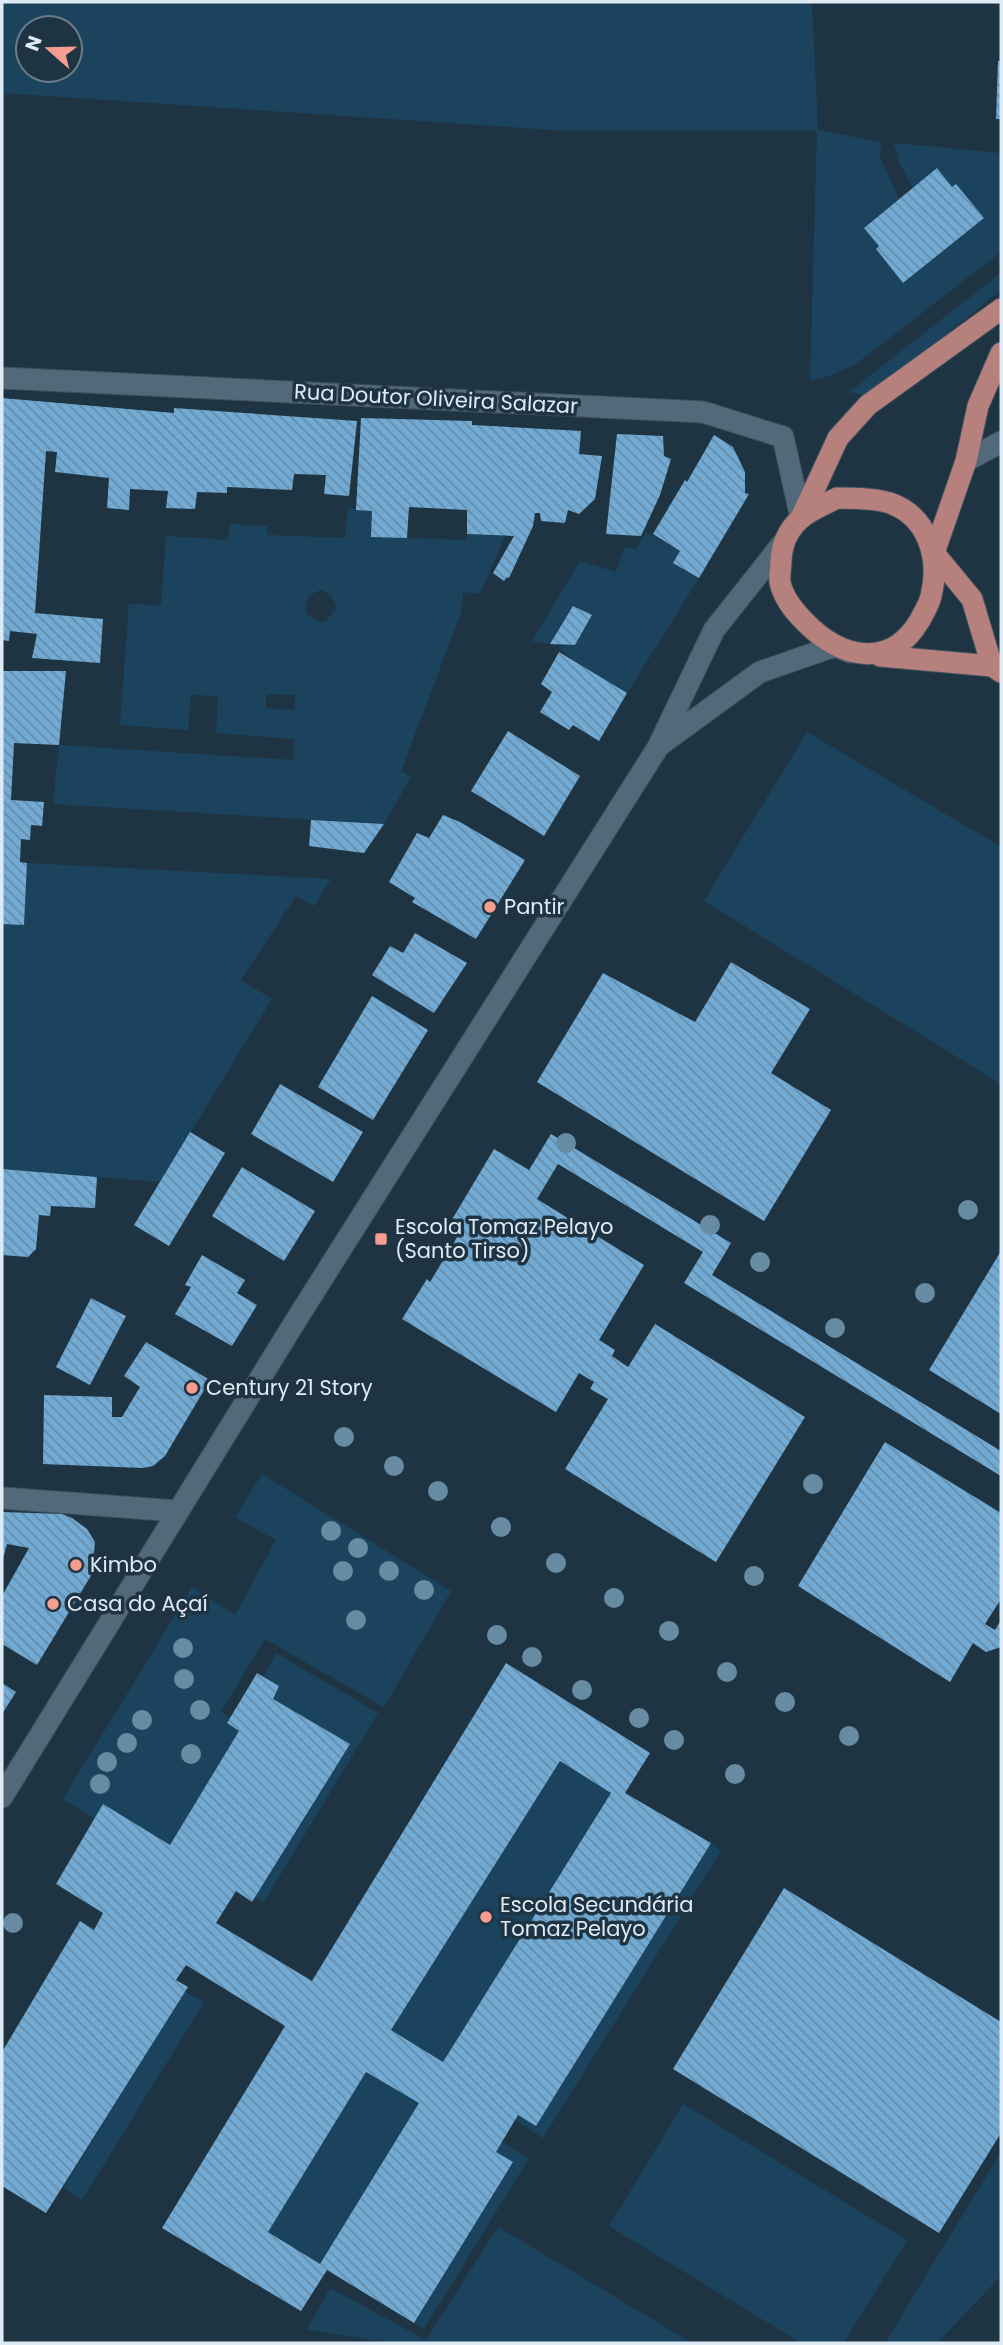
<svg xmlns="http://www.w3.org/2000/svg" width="1003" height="2345" viewBox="0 0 1003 2345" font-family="Poppins,sans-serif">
	<defs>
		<pattern id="building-back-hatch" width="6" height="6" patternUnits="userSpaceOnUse" patternTransform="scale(1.75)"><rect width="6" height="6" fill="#72aad3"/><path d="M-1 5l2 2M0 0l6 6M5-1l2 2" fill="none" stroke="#648caa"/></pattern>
	</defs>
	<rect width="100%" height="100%" fill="#1f3443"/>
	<!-- green -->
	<g fill="#1b435e" fill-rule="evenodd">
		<path d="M2,2H812L818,130L881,142L880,157L899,199L864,228L879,246L876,250L903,283L984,218L956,184L952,187L913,188L900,164L894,143L1001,153V252L856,364L832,375L810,381L817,131H568L2,93ZM28,28H70V70H28Z"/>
		<path d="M1001,273V290L869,396L849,392Z"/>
		<path d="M348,508L372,511V537L467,540V534L505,536L480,594L463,592L461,613L401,771L411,777L384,824L53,804L59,745L293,760L294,739L216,733L218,696L191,695L188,730L120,725L129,604L161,605L166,536L228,540L230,524L267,526V535L345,538ZM321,590C331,594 334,598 336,609L326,621L319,622L307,614C303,601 308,594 321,590ZM266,694L295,695L294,710L266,708Z"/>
		<path d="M646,532L680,551L674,563L699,578L627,693L573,660L558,646L575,645L592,616L573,606L550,644L532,641L580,561L616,572L624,548L636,549Z"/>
		<path d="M807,732L1001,847V1084L704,901Z"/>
		<path d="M27,863L331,879L314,906L296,896L241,980L272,999L160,1182L2,1169V924H24Z"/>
		<path d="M262,1474L451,1591L384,1707L265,1639L221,1712L230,1717L227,1724L239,1731L170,1845L104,1805L95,1819L63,1799L192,1587L235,1615L276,1540L235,1517Z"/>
		<path d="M276,1653L378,1713L264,1902L255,1897L273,1699L279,1686L264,1676Z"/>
		<path d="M560,1761L611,1793L443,2062L391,2030Z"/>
		<path d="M711,1843L721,1851L543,2138L515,2120L518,2115L536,2126Z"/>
		<path d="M184,1991L204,2002L82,2200L64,2187Z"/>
		<path d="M366,2072L419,2103L320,2264L268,2232Z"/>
		<path d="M683,2104L907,2240L844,2343H801L609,2226Z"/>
		<path d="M502,2142L529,2158L424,2329L414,2323L513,2163L496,2152Z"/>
		<path d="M1001,2152V2276L937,2343H885Z"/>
		<path d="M498,2227L692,2343H393L307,2330L330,2288L426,2340Z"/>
	</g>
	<!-- building -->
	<g fill="url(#building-back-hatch)" fill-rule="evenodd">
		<path d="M998,61H1001V119H996Z"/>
		<path d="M937,168L952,187L956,184L984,218L903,283L876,249L879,246L864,228Z"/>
		<path d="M2,398L174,413V408L357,421L349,496L324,494L326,475L294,474L292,490L227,487V493L197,492L195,509L166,508L168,491L130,489L129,510L107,508L109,478L55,472L57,452L46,451L35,613L103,619L100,663L32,658L37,634L10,631L9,641L2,640Z"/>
		<path d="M361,418L472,421V425L581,431L579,454L602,456L595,499L579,514L568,510L565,523L541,521L540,513H535L533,526L509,578L507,577L504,581L493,573L514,536L467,534V510L409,507L407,538L371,537L372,511L356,510Z"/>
		<path d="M617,434L663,436L664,456L671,459L660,495L641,536L606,534Z"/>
		<path d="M714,435L733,447L745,472V493L749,494L699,578L673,563L680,551L653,534L685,480L687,482Z"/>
		<path d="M573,606L592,615L575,645L550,644Z"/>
		<path d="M559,652L627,693L599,741L573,725L569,730L540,712L552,692L541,684Z"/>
		<path d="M2,671H66L59,745L14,743L11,800L44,802L42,826L31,825L30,840L21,839L20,862L27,863L24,925L2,924Z"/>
		<path d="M508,731L580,776L544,836L471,791Z"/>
		<path d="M443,815L460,822L525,860L476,939L412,902L415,898L389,882L417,833L429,838Z"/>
		<path d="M311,820L384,824L364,853L309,846Z"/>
		<path d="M415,933L467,963L434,1013L372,975L390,946L403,953Z"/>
		<path d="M731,962L810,1009L771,1073L831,1110L764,1221L537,1082L603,973L695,1022Z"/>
		<path d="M372,996L428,1030L373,1120L318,1087Z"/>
		<path d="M280,1084L363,1132L333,1182L251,1134Z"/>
		<path d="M190,1132L225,1153L169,1246L134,1225Z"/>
		<path d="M551,1134L731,1243L712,1275L1001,1451V1476L684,1283L703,1252L558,1164L537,1199L644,1265L599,1340L615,1350L612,1356L628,1367L655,1324L805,1417L716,1562L565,1469L608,1399L590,1389L594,1382L579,1373L556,1412L402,1319L427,1279L430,1282L459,1234L447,1228L494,1149L529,1170Z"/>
		<path d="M242,1167L315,1211L284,1261L212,1216Z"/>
		<path d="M2,1169L97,1177L95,1208L51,1206L50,1216L39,1215L36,1249L28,1257L2,1255Z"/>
		<path d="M1001,1251V1414L929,1370Z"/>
		<path d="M202,1255L245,1280L237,1293L257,1305L232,1346L175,1314L191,1287L185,1285Z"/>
		<path d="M91,1298L126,1316L90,1385L56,1367Z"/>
		<path d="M146,1342L210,1380L165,1456L153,1466L143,1468L43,1464L44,1395L112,1397V1417H122L140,1387L124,1376Z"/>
		<path d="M885,1442L1001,1513V1599L985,1624L995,1630L1001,1620V1647L986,1652L973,1643L950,1682L798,1586Z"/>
		<path d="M2,1512L62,1514L72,1518L87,1529L95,1542L92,1574L37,1665L2,1644V1596L29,1548L7,1544L2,1563Z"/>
		<path d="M506,1663L650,1753L625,1793L711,1843L536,2126L518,2115L515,2120L496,2152L513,2162L414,2323L327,2270L301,2311L162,2228L285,2026L186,1965L176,1980L188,1987L46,2213L2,2186V2052L80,1921L94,1930L103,1913L56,1884L103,1804L170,1845L239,1731L227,1723L257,1673L279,1686L273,1699L350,1744L252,1902L236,1891L216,1923L312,1981ZM560,1761L611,1793L443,2062L391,2030ZM366,2072L419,2103L320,2264L268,2232Z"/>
		<path d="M2,1683L16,1692L2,1714Z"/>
		<path d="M784,1888L1001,2022V2133L939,2233L673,2069Z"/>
	</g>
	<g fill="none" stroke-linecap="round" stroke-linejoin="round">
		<!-- minor casing -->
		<g stroke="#3f515e" stroke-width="23">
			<g id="minor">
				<path d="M2,378L703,412L783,437L801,518"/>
				<path d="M966,461L1001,442"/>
				<path d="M660,745L760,672L835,646L850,652"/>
				<path d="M2,1498L177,1511"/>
				<path d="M2,1797L298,1317L658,747L714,630L783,543"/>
			</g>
		</g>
		<!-- major casing -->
		<g stroke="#3f515e" stroke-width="23">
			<g id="major">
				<path d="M837,498C854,498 874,498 890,503C929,517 940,559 931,596C929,605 924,612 920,620C891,670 841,659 805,622C795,612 783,598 780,582C779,576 781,568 781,561C782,544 787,531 800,519C810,510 826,504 837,498Z"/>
				<path d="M801,518L838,438L868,405L1001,309"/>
				<path d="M934,553L966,461L978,406L1001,353"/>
				<path d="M934,553L972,599L992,666"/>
				<path d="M880,656L992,666L1001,672"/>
			</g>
		</g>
		<!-- minor -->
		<use href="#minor" stroke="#526979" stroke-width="21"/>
		<!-- major -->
		<use href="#major" stroke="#b6817d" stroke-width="21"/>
	</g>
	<!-- trees -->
	<g fill="#688ba4">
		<circle cx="566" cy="1143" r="10"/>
		<circle cx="968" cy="1210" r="10"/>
		<circle cx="710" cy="1225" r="10"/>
		<circle cx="760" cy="1262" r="10"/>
		<circle cx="925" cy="1293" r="10"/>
		<circle cx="835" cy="1328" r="10"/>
		<circle cx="344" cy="1437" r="10"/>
		<circle cx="394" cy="1466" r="10"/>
		<circle cx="813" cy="1484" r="10"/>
		<circle cx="438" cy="1491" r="10"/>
		<circle cx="501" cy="1527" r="10"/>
		<circle cx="331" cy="1531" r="10"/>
		<circle cx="358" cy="1548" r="10"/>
		<circle cx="556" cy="1563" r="10"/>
		<circle cx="343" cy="1571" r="10"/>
		<circle cx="389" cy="1571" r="10"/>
		<circle cx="754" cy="1576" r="10"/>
		<circle cx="424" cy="1590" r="10"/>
		<circle cx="614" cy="1598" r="10"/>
		<circle cx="356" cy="1620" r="10"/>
		<circle cx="669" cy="1631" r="10"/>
		<circle cx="497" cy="1635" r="10"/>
		<circle cx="183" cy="1648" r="10"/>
		<circle cx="532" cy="1657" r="10"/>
		<circle cx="727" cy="1672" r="10"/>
		<circle cx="184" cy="1679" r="10"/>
		<circle cx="582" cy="1690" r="10"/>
		<circle cx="785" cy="1702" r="10"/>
		<circle cx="200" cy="1710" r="10"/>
		<circle cx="639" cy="1718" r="10"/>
		<circle cx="142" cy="1720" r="10"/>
		<circle cx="849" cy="1736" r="10"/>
		<circle cx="674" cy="1740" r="10"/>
		<circle cx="127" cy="1743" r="10"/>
		<circle cx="191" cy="1754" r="10"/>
		<circle cx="107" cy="1762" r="10"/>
		<circle cx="735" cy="1774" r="10"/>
		<circle cx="100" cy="1784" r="10"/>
		<circle cx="13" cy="1923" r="10"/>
	</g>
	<!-- markers -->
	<g fill="#f59d8e" stroke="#1f3443" stroke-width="2.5">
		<circle cx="490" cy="907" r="7"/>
		<rect x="374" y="1232" width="14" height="14" rx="3.5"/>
		<circle cx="192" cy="1388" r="7"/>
		<circle cx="76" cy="1565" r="7"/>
		<circle cx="53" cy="1604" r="7"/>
		<circle cx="486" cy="1917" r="7"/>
	</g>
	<g text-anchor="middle" stroke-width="7" stroke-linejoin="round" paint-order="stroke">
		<!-- street labels -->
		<g font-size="21" fill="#deebf5" stroke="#1f3443">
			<text transform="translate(436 399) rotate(3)" y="7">Rua Doutor Oliveira Salazar</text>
		</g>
		<!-- poi labels -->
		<g font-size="21" fill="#deebf5" stroke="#1f3443" text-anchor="start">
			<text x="504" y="914">Pantir</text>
			<text x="395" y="1234">Escola Tomaz Pelayo<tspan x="395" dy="24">(Santo Tirso)</tspan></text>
			<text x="206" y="1395">Century 21 Story</text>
			<text x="90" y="1572">Kimbo</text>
			<text x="67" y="1611">Casa do Açaí</text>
			<text x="500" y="1912">Escola Secundária<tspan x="500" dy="24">Tomaz Pelayo</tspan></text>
		</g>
	</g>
	<!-- border -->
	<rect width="1003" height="2345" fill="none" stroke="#deebf5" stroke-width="7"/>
	<!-- north arrow -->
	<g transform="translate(49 49) rotate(290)"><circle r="33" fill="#1f3443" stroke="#6b7d8a" stroke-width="2"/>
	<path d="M0-5L12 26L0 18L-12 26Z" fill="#f59d8e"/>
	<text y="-10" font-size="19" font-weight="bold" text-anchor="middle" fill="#deebf5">N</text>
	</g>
</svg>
